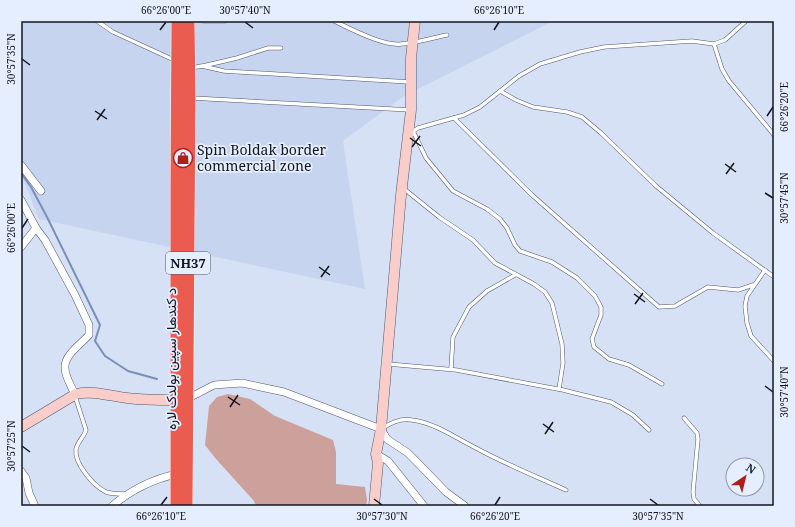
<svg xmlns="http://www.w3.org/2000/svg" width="795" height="527" viewBox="0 0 795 527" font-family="'Noto Serif',Vazirmatn,serif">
	<rect width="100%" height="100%" fill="#d6e1f6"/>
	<!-- built -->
	<path fill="#c7d4f0" d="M21,21H553L404,96L343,141L365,289L39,219L21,174Z"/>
	<!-- green -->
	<path fill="#cca19b" d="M228,394L250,399L275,416L333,440L336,452V484L365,487L367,500L366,506H256L254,501L216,459L205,445L209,406L217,397Z"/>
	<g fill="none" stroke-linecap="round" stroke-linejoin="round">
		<!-- stream -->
		<path stroke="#7a8eb7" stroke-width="2" d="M21,173L31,187L47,217L100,325L95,341L105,356L128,371L157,379"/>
		<!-- lane casing -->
		<g stroke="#50596b" stroke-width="4.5">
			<g id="lane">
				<path d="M97,21L113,32L174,60"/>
				<path d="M203,21H225"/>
				<path d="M334,21C351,29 383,46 401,44C417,43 432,38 447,35"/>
				<path d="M714,44L722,69L729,81L774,135"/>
				<path d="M203,66L237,58L268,48H281"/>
				<path d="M191,68L202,66L224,71L410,82"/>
				<path d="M500,91L516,100L533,107L567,112L582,117L601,133L656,186L713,233L774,277"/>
				<path d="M192,98L410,110"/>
				<path d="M454,118L532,195L659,307L675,306L708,287L738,290L753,285"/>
				<path d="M413,131L426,158L453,191L487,209L500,219L507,228L515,245L520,251L552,262L577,278L595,296L601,307V315L592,339L594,347L609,359L629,365L662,384"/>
				<path d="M412,132L418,128L464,115L480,107L519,76L540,64L580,52L604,47L692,41L714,44L725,40L746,21"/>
				<path d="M403,188L439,217L473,240L495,263L534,284L545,292L552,303L562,344L563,363L559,389"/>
				<path d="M765,270L747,296L745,306L747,323L751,336L774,361"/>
				<path d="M388,364L456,370L563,390L611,402L633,415L649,430"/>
				<path d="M451,369L453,337L469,307L487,291L515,275"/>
				<path d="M75,396L86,430C84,437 78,441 76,449C74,464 94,486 106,492C112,494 119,494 125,494"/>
				<path d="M684,418L697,433L698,439L693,492L694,499L700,506"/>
				<path d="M383,428C392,422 402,418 412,420C435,423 454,437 474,447C503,463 535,476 566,490"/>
			</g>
		</g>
		<!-- street casing -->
		<g stroke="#50596b" stroke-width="8">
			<g id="street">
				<path d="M21,165L41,191"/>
				<path d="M21,200L36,228L45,240L75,295L89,325V335C81,344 64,355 65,368C65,377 72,387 75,395"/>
				<path d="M21,247L36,228"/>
				<path d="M185,400L214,385L242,383L284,392L381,429L387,439L408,453L446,492L465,506"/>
				<path d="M376,454L388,461L424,506"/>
				<path d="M21,471L26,478L29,493L35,506"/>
				<path d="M112,506C131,490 153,479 177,474"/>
			</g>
		</g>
		<!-- secondary casing -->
		<g stroke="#50596b" stroke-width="11">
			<g id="secondary">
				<path d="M21,427L76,394C93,390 110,396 127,398C143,400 160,400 177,400"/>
				<path d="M374,506L378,463L376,454L381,429L401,195L411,110V58L415,21"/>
			</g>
		</g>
		<!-- highway casing -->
		<g stroke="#fff" stroke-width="14">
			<g id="highway">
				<path d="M177,506V184L178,21"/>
				<path d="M186,506L189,98L188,21"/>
			</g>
		</g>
		<!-- lane -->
		<use href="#lane" stroke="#fff" stroke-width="3.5"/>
		<!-- street -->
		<use href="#street" stroke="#fff" stroke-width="7"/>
		<!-- secondary -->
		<use href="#secondary" stroke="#f9ceca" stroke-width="10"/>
		<!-- highway -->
		<use href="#highway" stroke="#ea5c50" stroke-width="13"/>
	</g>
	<!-- ticks -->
	<path fill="none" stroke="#13161e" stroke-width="1.5" d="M245,22L253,28M160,30L166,22M494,30L499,22M22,59L30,65M95,111L107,119M767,116L773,107M97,120L105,109M410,138L421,146M412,147L420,136M725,164L736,172M726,174L734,163M765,193L773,198M22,228L28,219M319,267L330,275M321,277L329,266M634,294L645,302M635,304L643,293M765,386L773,392M228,397L240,405M230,407L238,395M543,424L554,432M545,434L553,422M22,446L30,452M374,499L382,505M650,499L658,505M161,505L167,497M495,505L500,497"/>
	<!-- icons -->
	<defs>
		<g id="shop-ring" transform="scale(1)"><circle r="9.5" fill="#e5eeff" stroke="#ae1e1a" stroke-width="1.5"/><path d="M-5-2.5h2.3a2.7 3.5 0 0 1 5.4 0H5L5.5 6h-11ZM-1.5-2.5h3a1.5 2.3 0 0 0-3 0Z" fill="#ae1e1a"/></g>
	</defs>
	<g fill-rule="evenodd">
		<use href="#shop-ring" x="183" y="158"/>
	</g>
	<g text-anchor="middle" stroke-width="3.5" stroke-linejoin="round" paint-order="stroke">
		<!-- shield labels -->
		<rect fill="#e5eeff" stroke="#525762" stroke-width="1" x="166" y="252" width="44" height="22" rx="3"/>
		<g font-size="13" font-weight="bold" fill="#13161e">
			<text x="188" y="268">NH37</text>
		</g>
		<!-- poi labels -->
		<g font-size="14" fill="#13161e" stroke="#e5eeff" text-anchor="start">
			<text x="197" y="155">Spin Boldak border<tspan x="197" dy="16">commercial zone</tspan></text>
		</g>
		<!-- street labels -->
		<g font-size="14" fill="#13161e" stroke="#e5eeff">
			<text transform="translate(171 359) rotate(-90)" y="5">د کندهار سپین بولدک لاره</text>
		</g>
	</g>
	<!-- border -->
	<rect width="795" height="527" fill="none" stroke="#e5eeff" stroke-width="44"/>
	<!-- north arrow -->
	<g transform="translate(745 477) rotate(35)"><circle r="19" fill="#e5eeff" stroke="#9198a5"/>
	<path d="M0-3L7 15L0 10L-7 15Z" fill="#ae1e1a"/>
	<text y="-6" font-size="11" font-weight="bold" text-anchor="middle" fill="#13161e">N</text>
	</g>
	<rect x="22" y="22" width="751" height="483" fill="none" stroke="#13161e" stroke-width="1.5"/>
	<g font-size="10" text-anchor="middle" fill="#13161e">
		<text x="166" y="14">66°26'00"E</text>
		<text x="245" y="14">30°57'40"N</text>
		<text x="499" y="14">66°26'10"E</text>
		<text transform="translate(11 59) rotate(-90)" y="4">30°57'35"N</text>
		<text transform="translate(784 107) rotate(-90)" y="4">66°26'20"E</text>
		<text transform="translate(784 198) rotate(-90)" y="4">30°57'45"N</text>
		<text transform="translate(11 228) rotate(-90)" y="4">66°26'00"E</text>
		<text transform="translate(784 392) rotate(-90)" y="4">30°57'40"N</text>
		<text transform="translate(11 446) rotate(-90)" y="4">30°57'25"N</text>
		<text x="161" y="520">66°26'10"E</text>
		<text x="382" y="520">30°57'30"N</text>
		<text x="495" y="520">66°26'20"E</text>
		<text x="658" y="520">30°57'35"N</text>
	</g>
</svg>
